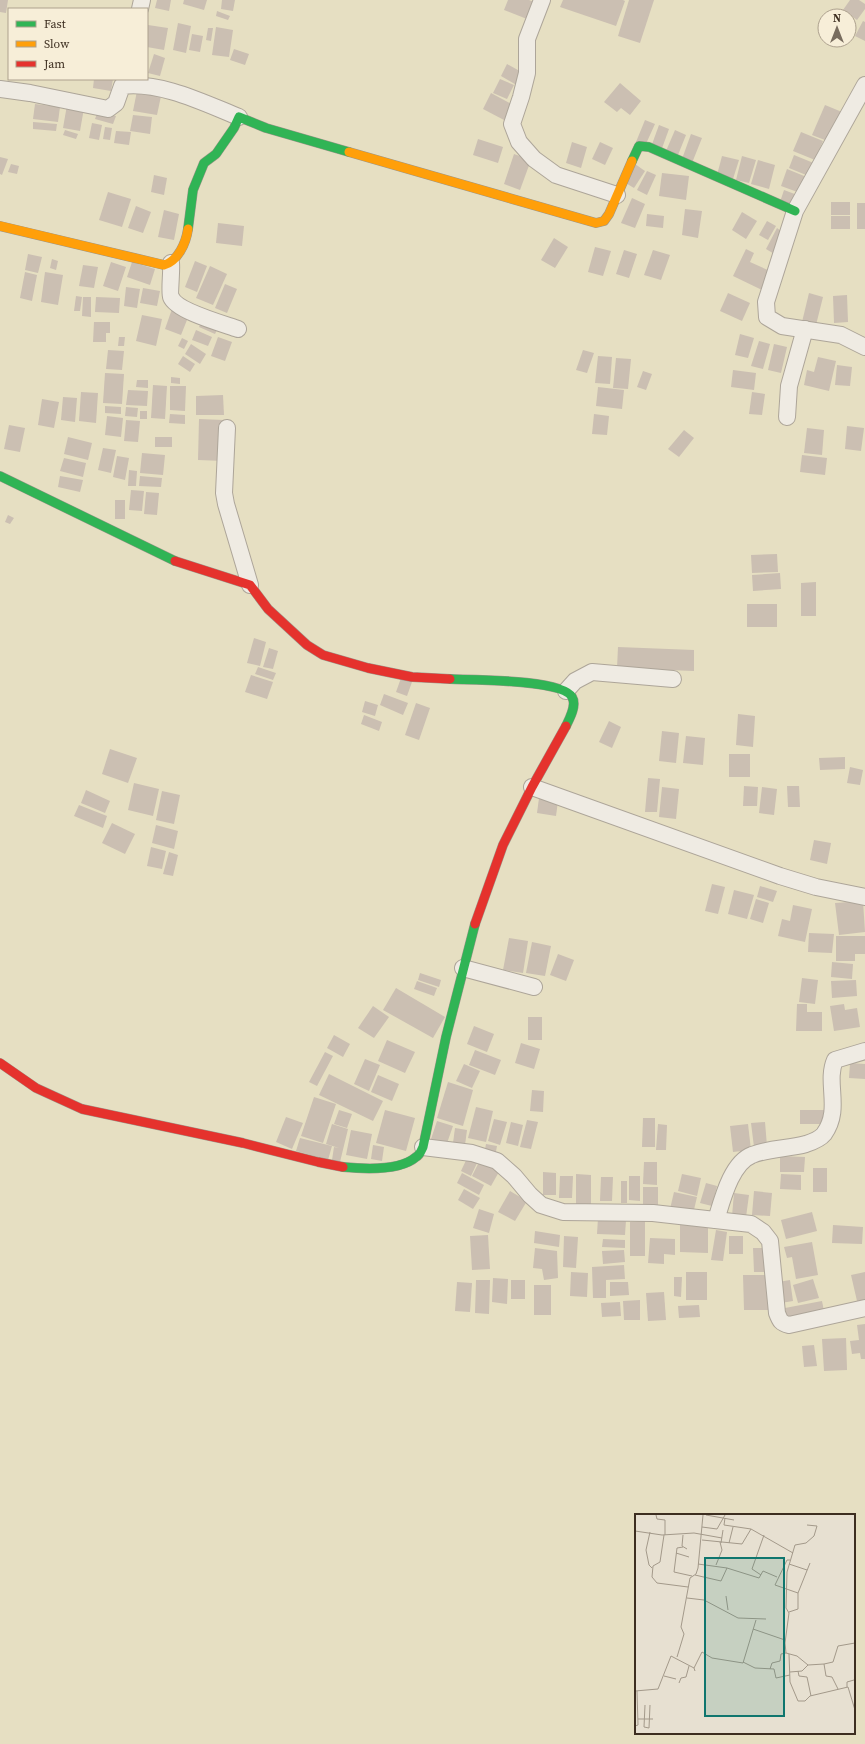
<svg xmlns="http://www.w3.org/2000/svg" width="865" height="1744" viewBox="0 0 865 1744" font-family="'Source Serif 4',serif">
	<rect width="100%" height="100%" fill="#e7e0d1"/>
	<!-- farmland -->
	<path fill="#e6dfc2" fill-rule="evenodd" d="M0,0H865V1744H0ZM9,9H147V79H9ZM825,16H849V40H825ZM636,1515H854V1733H636Z"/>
	<!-- building -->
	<g fill="#cbbfb2">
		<path d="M0,0H8L6,13L0,12Z"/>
		<path d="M157,0H171L169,11L155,8Z"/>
		<path d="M184,0H207L204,10L183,4Z"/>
		<path d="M222,0H235L233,11L221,9Z"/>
		<path d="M508,0H529L534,2L527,19L504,10Z"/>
		<path d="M563,0H623L625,1L616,26L560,7Z"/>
		<path d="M629,0H654L640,43L618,36Z"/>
		<path d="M850,0H859L865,4V9L857,20L843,10Z"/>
		<path d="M217,11L230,16L228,20L216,16Z"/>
		<path d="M863,21L865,22V41L855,36Z"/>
		<path d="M178,23L191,26L186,53L173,50Z"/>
		<path d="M148,25L168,28L164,50L147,47Z"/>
		<path d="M216,27L233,30L229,57L212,55Z"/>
		<path d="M208,28H213L211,41L206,40Z"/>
		<path d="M192,34L203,36L200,52L189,50Z"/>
		<path d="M831,40H845L840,47Z"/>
		<path d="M234,49L249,54L245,65L230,60Z"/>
		<path d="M154,54L165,58L160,76L148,73Z"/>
		<path d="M507,64L525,74L518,86L501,76Z"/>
		<path d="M94,79H113L111,91L93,88Z"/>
		<path d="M500,79L514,85L507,99L493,93Z"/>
		<path d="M620,83L641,101L630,115L621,108L617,112L604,102Z"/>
		<path d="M137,91L161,96L157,115L133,111Z"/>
		<path d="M491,93L513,105L504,120L483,109Z"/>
		<path d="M35,104L60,107L58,122L33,119Z"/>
		<path d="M67,105L84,108L80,131L63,128Z"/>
		<path d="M825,105L842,112L830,142L812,135Z"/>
		<path d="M98,111L116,116L113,124L95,119Z"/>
		<path d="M133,115L152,117L150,134L130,131Z"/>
		<path d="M645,120L655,124L645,146L636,142Z"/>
		<path d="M33,122L57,124L56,131L33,129Z"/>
		<path d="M92,123L102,125L99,140L89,138Z"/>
		<path d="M659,125L669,129L661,151L651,147Z"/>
		<path d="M105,127L112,128L110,140L103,139Z"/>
		<path d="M65,130L78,134L76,139L63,135Z"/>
		<path d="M675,130L686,135L678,155L666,151Z"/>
		<path d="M116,131L131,132L129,145L114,143Z"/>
		<path d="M801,132L823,141L815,160L793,151Z"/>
		<path d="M691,134L702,138L692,163L682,159Z"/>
		<path d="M478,139L503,147L498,163L473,155Z"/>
		<path d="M572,142L587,147L581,168L566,163Z"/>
		<path d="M600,142L613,148L605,165L592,159Z"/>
		<path d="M514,154L531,160L520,190L504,184Z"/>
		<path d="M794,155L816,164L811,177L789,168Z"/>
		<path d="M722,156L739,160L733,179L717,175Z"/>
		<path d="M742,156L756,160L749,183L736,180Z"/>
		<path d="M0,157L8,159L2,175L0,174Z"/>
		<path d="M758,160L775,165L769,189L751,184Z"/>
		<path d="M11,164L19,166L17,174L8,172Z"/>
		<path d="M635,164L645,171L634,188L624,182Z"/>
		<path d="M787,169L809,178L803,194L781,186Z"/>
		<path d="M647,171L656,175L647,195L637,190Z"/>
		<path d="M662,173L689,176L686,200L659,196Z"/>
		<path d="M154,175L167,178L164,195L151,192Z"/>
		<path d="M784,190L800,196L796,208L780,202Z"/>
		<path d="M108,192L131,199L122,227L99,220Z"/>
		<path d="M632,198L645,204L635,228L621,223Z"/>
		<rect x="831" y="202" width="19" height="13"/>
		<rect x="857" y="203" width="8" height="26"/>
		<path d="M136,206L151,212L143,233L128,228Z"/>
		<path d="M685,209L702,211L698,238L682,235Z"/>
		<path d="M164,210L179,214L174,240L158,237Z"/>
		<path d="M742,212L757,221L746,239L732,230Z"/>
		<path d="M647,214L664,216L663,228L646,226Z"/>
		<rect x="831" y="216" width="19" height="13"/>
		<path d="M767,221L776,226L768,240L759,235Z"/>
		<path d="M218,223L244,226L242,246L216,243Z"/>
		<path d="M777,228L785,234L776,255L766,249Z"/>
		<path d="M554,238L568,247L555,268L541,260Z"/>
		<path d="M595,247L611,251L603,276L588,272Z"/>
		<path d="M746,249L754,253L750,262L770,271L762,290L733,276Z"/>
		<path d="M624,250L637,254L629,278L616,274Z"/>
		<path d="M653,250L670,255L661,280L644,275Z"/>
		<path d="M28,254L42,257L38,273L25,270Z"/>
		<path d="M52,259L58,261L56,270L50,268Z"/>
		<path d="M195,261L207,266L197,292L185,287Z"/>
		<path d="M111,262L126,267L118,291L103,286Z"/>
		<path d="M132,262L155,269L150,285L127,277Z"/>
		<path d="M83,265L98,267L94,288L79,286Z"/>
		<path d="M210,266L227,274L213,305L196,298Z"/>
		<path d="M25,272L37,275L32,301L20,298Z"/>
		<path d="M45,272L63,275L58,305L41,302Z"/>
		<path d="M225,284L237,289L227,313L215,308Z"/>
		<path d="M126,287L140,289L137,308L124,306Z"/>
		<path d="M143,288L160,291L157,306L140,303Z"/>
		<path d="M728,293L750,303L742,321L720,311Z"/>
		<path d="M809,293L823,297L816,325L802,322Z"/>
		<path d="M847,295L848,322L834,323L833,296Z"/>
		<path d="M76,296L82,297L80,311H74Z"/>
		<path d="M83,297H91V317L82,316Z"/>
		<path d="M96,297L120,298L119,313L95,312Z"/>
		<path d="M172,309L189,315L181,335L165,329Z"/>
		<path d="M142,315L162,319L156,346L136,341Z"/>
		<path d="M203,319L219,326L215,334L199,327Z"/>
		<path d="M94,322H110V333H106V342H93Z"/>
		<path d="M196,330L212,337L208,346L192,340Z"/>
		<path d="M740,334L754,338L748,358L735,355Z"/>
		<path d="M119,337H125L124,346H118Z"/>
		<path d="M218,337L232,342L225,361L211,356Z"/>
		<path d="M182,338L188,341L184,349L178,346Z"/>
		<path d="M759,341L770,344L763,369L751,366Z"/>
		<path d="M191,344L206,354L200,364L185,354Z"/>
		<path d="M774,344L787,347L781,373L768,370Z"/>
		<path d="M108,350L124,351L122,370L106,369Z"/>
		<path d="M583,350L594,353L587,373L576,370Z"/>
		<path d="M183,356L195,364L190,372L178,364Z"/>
		<path d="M598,356L612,357L610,384L595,383Z"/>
		<path d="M818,357L836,361L829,391L804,385L807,370L814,372Z"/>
		<path d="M616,358L631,359L628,389L613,388Z"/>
		<path d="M837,365L852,367L850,386L835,385Z"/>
		<path d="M733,370L756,373L754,390L731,387Z"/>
		<path d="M643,371L652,374L646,390L637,387Z"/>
		<path d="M105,373L124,374L122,404L103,403Z"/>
		<path d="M171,377L180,378V384L171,383Z"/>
		<path d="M137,380H148V388L136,387Z"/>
		<path d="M153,385L167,386L165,419L151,418Z"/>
		<path d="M170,386H186L185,411L170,410Z"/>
		<path d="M598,387L624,390L622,409L596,406Z"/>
		<path d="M128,390L148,391L147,406L126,405Z"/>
		<path d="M81,392L98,393L96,423L79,421Z"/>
		<path d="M752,392L765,394L762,415L749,414Z"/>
		<path d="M223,395L224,415H196V396Z"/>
		<path d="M63,397L77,398L75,422L61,420Z"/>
		<path d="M42,399L59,402L54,428L38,425Z"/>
		<path d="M105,406L121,407V414L105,413Z"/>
		<path d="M126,407L138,408L137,417L125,416Z"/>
		<rect x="140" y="411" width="7" height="8"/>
		<path d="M170,414L185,415V424L169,423Z"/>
		<path d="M594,414L609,416L607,435L592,434Z"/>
		<path d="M107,416L123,418L121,437L105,435Z"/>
		<path d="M199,419L224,420V461L198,460Z"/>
		<path d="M126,420L140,421L138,442L124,441Z"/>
		<path d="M9,425L25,428L20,452L4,449Z"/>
		<path d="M847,426L864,428L861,451L845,449Z"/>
		<path d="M807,428L824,430L822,455L804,453Z"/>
		<path d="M684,430L694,438L679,457L668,449Z"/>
		<path d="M68,437L92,443L88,460L64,454Z"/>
		<rect x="155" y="437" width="17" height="10"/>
		<path d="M103,448L116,450L111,473L98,470Z"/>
		<path d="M142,453L165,455L163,475L140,473Z"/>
		<path d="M802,455L827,458L825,475L800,472Z"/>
		<path d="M117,456L129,458L125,480L113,477Z"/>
		<path d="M64,458L86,463L83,477L60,471Z"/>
		<path d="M129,470L137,471L136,486H128Z"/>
		<path d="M60,476L83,480L80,492L58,487Z"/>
		<path d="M140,476L162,478L161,487L139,486Z"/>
		<path d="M131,490L144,491L142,511L129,510Z"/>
		<path d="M146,492L159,493L157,515L144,514Z"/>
		<rect x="115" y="500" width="10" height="19"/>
		<path d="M8,515L14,518L10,524L5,522Z"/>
		<path d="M777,554L778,572L752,573L751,555Z"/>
		<path d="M780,573L781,589L753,591L752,575Z"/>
		<path d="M816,582V616H801V583Z"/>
		<rect x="747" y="604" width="30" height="23"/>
		<path d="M254,638L266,642L260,666L247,663Z"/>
		<path d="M618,647L694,650V671L617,668Z"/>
		<path d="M269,648L278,651L273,669L263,667Z"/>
		<path d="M258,667L276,673L273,680L255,674Z"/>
		<path d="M251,675L273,682L267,699L245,692Z"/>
		<path d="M401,678L412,682L407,696L396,692Z"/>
		<path d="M384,694L408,703L403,715L380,705Z"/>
		<path d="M365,701L378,705L375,716L362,712Z"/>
		<path d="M416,703L430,708L419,740L405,735Z"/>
		<path d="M738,714L755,716L753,747L736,745Z"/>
		<path d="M364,715L382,722L379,731L361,724Z"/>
		<path d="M609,721L621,727L612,748L599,742Z"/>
		<path d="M662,731L679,733L676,763L659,761Z"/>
		<path d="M686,736L705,738L703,765L683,763Z"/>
		<path d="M110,749L137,758L128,783L102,774Z"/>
		<rect x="729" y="754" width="21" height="23"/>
		<path d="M845,757V769L820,770L819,758Z"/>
		<path d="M850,767L863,770L860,785L847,783Z"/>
		<path d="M648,778L660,779L657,812H645Z"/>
		<path d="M134,783L159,789L153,816L128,810Z"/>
		<path d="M744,786L758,787L757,806H743Z"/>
		<path d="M787,786H799L800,807H788Z"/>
		<path d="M662,787L679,789L676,819L659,817Z"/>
		<path d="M762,787L777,789L774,815L759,813Z"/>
		<path d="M86,790L110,801L105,813L81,803Z"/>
		<path d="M162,791L180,795L174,824L156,820Z"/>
		<path d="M539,798L558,801L556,816L537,813Z"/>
		<path d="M79,805L107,816L103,828L74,816Z"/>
		<path d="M112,823L135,834L125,854L102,843Z"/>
		<path d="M156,825L178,831L174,849L152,843Z"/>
		<path d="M814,840L831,843L827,864L810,860Z"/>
		<path d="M151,847L166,851L162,869L147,866Z"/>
		<path d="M169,852L178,855L173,876L163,874Z"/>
		<path d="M712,884L725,887L718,914L705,911Z"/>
		<path d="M760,886L777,891L773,902L757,897Z"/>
		<path d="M734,890L754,895L747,919L728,914Z"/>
		<path d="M756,899L769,903L763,923L750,919Z"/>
		<path d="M863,901L865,932L839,935L835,903Z"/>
		<path d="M793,905L812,909L805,942L778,936L782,919L790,921Z"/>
		<path d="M809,933L834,934L832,953L808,952Z"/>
		<path d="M836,936H865V954H855V961H836Z"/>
		<path d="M509,938L528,941L523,973L503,970Z"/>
		<path d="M532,942L551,946L545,976L526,973Z"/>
		<path d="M558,954L574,960L566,981L550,975Z"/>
		<path d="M832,962L853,964L852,979L831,977Z"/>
		<path d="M420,973L441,980L439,987L418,980Z"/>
		<path d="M802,978L818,980L815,1004L799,1002Z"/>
		<path d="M856,980L857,996L832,998L831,981Z"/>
		<path d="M417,981L437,988L434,996L414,989Z"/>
		<path d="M396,988L445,1017L433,1038L383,1010Z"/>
		<path d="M797,1004H807V1012H822V1031H796Z"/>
		<path d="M844,1004L845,1010L857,1008L860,1027L834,1031L830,1006Z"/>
		<path d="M373,1006L389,1017L374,1038L358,1028Z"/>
		<rect x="528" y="1017" width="14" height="23"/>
		<path d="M474,1026L494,1034L487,1052L467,1044Z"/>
		<path d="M334,1035L350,1044L343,1057L327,1048Z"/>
		<path d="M387,1040L415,1052L405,1073L378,1061Z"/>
		<path d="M521,1043L540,1049L534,1069L515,1063Z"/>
		<path d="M475,1050L501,1060L495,1075L469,1065Z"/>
		<path d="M325,1052L333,1056L317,1086L309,1082Z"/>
		<path d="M365,1059L380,1065L369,1091L354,1084Z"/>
		<path d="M850,1063L865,1064V1079L849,1078Z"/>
		<path d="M464,1064L480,1071L472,1088L456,1081Z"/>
		<path d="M329,1074L383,1101L373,1121L319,1095Z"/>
		<path d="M378,1075L399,1084L392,1101L371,1092Z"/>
		<path d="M448,1082L473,1090L463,1126L437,1118Z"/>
		<path d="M532,1090L544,1091L543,1112L530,1111Z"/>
		<path d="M314,1097L336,1104L323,1143L301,1136Z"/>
		<path d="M476,1107L493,1111L486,1142L468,1138Z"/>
		<path d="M339,1110L352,1114L347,1128L334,1124Z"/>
		<path d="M385,1110L415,1118L406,1151L376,1143Z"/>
		<path d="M800,1110H827L828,1124H800Z"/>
		<path d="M286,1117L303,1123L292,1149L276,1142Z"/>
		<path d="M643,1118H655V1147H642Z"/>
		<path d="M494,1119L507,1122L500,1145L488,1141Z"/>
		<path d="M527,1120L538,1122L531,1149L520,1147Z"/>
		<path d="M437,1121L453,1126L446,1146L430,1142Z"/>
		<path d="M511,1122L523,1125L518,1146L506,1143Z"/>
		<path d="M765,1122L767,1146L754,1147L751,1123Z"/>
		<path d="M332,1124L348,1129L340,1162L332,1160L334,1147L339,1148L326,1144Z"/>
		<path d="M658,1124L667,1125L666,1150H656Z"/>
		<path d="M748,1124L751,1150L733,1152L730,1126Z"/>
		<path d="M455,1128L467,1130L465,1145L453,1143Z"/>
		<path d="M351,1130L372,1134L367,1159L346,1155Z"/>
		<path d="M300,1138L332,1146L328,1160L296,1151Z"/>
		<path d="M486,1144L497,1146L495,1157L484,1155Z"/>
		<path d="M373,1145L384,1147L382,1161L371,1159Z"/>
		<path d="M468,1156L478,1161L471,1176L461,1171Z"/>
		<path d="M780,1156L805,1157L804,1172H780Z"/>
		<path d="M480,1160L500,1170L491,1186L472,1176Z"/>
		<path d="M644,1162H657V1185L643,1184Z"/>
		<rect x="813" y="1168" width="14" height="24"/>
		<path d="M543,1172L556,1173V1195H543Z"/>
		<path d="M462,1173L484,1185L479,1195L457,1183Z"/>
		<path d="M576,1174L591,1175V1204H576Z"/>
		<path d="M682,1174L701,1178L697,1196L678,1191Z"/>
		<path d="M781,1174L801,1175V1190L780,1189Z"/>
		<path d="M560,1176H573L572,1198H559Z"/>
		<path d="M629,1176H640V1201L629,1200Z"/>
		<path d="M601,1177H613L612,1201H600Z"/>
		<rect x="621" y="1181" width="6" height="22"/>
		<path d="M706,1183L717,1186L712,1206L700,1203Z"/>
		<rect x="643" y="1187" width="15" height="23"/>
		<path d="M464,1189L480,1198L473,1209L458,1200Z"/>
		<path d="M510,1191L527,1201L515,1221L498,1212Z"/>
		<path d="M754,1191L772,1193L770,1216L752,1215Z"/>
		<path d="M674,1192L697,1197L693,1214L670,1209Z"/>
		<path d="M734,1193L749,1195L746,1217L732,1216Z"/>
		<path d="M479,1209L494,1214L489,1233L473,1228Z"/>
		<path d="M812,1212L817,1231L786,1239L781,1220Z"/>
		<path d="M598,1218L626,1220L625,1235L597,1234Z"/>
		<path d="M645,1221V1256H630V1222Z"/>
		<path d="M680,1225L708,1226V1253L680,1252Z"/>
		<path d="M833,1225L863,1227L862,1244L832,1243Z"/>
		<path d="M716,1230L727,1232L723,1261L711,1260Z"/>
		<path d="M535,1231L560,1235L559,1247L534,1243Z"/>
		<path d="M488,1235L490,1269L472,1270L470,1236Z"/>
		<path d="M564,1236L578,1237L576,1268L563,1267Z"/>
		<rect x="729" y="1236" width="14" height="18"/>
		<path d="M650,1238L675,1239V1255L664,1254V1264L648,1263Z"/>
		<path d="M603,1239L625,1240V1248L602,1247Z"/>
		<path d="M812,1242L818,1275L796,1279L792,1257L787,1258L784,1247Z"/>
		<path d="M535,1248L557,1251L558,1278L544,1280L542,1269L533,1268Z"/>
		<path d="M753,1248H767L768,1272H754Z"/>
		<path d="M624,1250L625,1262L603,1264L602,1251Z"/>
		<path d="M624,1265L625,1279L606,1280V1298H593L592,1267Z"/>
		<path d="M571,1272L588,1273L587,1297L570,1296Z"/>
		<rect x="686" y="1272" width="21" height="28"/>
		<path d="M865,1272V1300L857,1301L851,1275Z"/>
		<path d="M743,1275H767L768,1310H744Z"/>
		<path d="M674,1277H682L681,1297L674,1296Z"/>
		<path d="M493,1278L508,1279L507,1304L492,1302Z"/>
		<path d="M813,1279L819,1298L798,1303L793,1285Z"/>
		<path d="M476,1280H490L489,1314L475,1313Z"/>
		<rect x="511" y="1280" width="14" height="19"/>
		<path d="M790,1280L793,1301L781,1303L778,1282Z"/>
		<path d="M457,1282L472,1283L470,1312L455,1311Z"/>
		<path d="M610,1282H628L629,1295L610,1296Z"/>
		<rect x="534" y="1285" width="17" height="30"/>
		<path d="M664,1292L666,1320L648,1321L646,1293Z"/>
		<path d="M640,1300V1320H624L623,1301Z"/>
		<path d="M822,1301L825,1316L788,1324L785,1308Z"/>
		<path d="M620,1302L621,1316L602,1317L601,1303Z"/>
		<path d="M699,1305L700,1317L679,1318L678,1306Z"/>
		<path d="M865,1324V1359H861L860,1353L852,1354L850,1341L859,1340L857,1325Z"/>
		<path d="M846,1338L847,1370L824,1371L822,1339Z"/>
		<path d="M814,1345L817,1366L804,1367L802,1346Z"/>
	</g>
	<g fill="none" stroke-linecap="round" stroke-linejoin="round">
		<!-- street casing -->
		<g stroke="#ada599" stroke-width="18">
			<g id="street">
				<path d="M542,0L527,39V73L521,97L512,124L519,142L534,159L556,175L617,195"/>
				<path d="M140,9L142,0"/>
				<path d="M865,85L795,211L766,302L767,317L782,326L841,335L865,347"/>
				<path d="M0,89L30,93L108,109L116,103L122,86C160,81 204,103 239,117"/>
				<path d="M171,263C172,270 169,293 171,297C176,311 224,324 238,329"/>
				<path d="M787,417L789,386L805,329"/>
				<path d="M227,428L224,493L226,504L250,585"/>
				<path d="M566,691L575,681L592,672L673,679"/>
				<path d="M532,787L780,876L816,887L865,897"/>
				<path d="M463,968L534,987"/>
				<path d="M423,1147L472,1153L497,1161L514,1176L530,1195L541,1205L563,1212L653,1213L751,1224L763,1232L770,1241L777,1313C780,1321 781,1323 789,1325L865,1308"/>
				<path d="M716,1220C722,1201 731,1163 752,1155C769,1148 788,1149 806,1144C812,1142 820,1139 824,1134C842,1109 825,1083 835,1060L865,1051"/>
			</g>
		</g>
		<!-- fast casing -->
		<g stroke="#9c958a" stroke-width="10">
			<g id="fast">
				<path d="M632,161L639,146L649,147L795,211"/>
				<path d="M188,229L193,190L204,163L216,154L234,128L239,117L266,128L349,152"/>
				<path d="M0,476L175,561"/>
				<path d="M450,679C471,680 562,679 572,697C577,705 570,718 566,726"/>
				<path d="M343,1167C363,1169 400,1171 416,1157C420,1155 421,1151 423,1147L446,1037L475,924"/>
			</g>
		</g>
		<!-- slow casing -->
		<g stroke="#9c958a" stroke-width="10">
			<g id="slow">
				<path d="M349,152L596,223L604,221L609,214L632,161"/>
				<path d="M0,226L164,265C178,261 186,243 188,229"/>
			</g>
		</g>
		<!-- jam casing -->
		<g stroke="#9c958a" stroke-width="10">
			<g id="jam">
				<path d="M175,561L250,585L268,609L307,645L323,655L368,668L412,677L450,679"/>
				<path d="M475,924L503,845L532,787L566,726"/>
				<path d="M0,1063L36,1088L82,1109L243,1143L318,1162L343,1167"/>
			</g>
		</g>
		<!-- street -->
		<use href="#street" stroke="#efebe3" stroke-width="16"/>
		<!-- fast -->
		<use href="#fast" stroke="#30b455" stroke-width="9"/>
		<!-- slow -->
		<use href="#slow" stroke="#ff9f0a" stroke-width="9"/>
		<!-- jam -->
		<use href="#jam" stroke="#e5322d" stroke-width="9"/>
	</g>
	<!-- overview -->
	<g transform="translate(635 1514)">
		<rect width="220" height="220" fill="#e7e0d1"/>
		<path fill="none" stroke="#a3998a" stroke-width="1" d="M21,1L22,5L30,6V21M71,1L99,6M90,4L89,11L116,15M172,11L182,12L179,22L171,29L160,31L152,58L151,94L154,99L150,129L151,139L162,142L173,151L189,150L198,148L203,132L220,129M67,13L82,15L90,1M0,17L27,21L59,19L87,24M15,18L11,36L14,51L17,54M29,21L25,48L18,52L17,63L22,69L53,73M48,21L47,32L52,35M67,26L107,30L116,15L158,39M86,29L88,16M94,29L98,13M48,33L42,34L39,58L57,62M41,39L54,43M63,50L92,54M154,50L172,56M81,51L87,36L85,28M60,61L86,67L92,54L124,64L128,57L142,63M126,61L117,55L129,21M163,79L175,49M91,82L93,96M52,84L69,86L103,104L131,105M154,98L163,95V79L140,71L152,46H155M118,115L150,126M154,140L155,168L163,187H170L175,182L213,173L220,196M42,143L49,120L46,113L55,64L61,60L63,54L68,1M108,148L120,154L139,155L141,164L155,161M189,150L191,162L197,163L203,175M59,154L67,138L77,144L108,149L121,106M135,155L137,149L145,147L146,140L151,139M163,157L164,162L172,163L176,182M155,158L167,157L173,151M29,162L41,165M44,169L46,164L51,163L54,152M212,173V168L219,166M0,177L23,175L36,142L59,154L60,157M10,191L9,213L14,214L15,191M3,205H18M0,212L3,211L2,177"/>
		<path fill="#0f766e" fill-opacity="0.15" stroke="#0f766e" stroke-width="2" d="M70,44H149V202H70Z"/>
		<rect width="220" height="220" fill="none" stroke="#3d2e20" stroke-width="2"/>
	</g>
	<!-- legend -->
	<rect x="8" y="8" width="140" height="72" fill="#f7eed8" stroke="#ada18e"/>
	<rect x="16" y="21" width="20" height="6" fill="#30b455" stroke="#ada18e"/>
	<text x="44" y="28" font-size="12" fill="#3d2e20">Fast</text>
	<rect x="16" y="41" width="20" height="6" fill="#ff9f0a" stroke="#ada18e"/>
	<text x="44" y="48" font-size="12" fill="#3d2e20">Slow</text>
	<rect x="16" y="61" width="20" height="6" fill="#e5322d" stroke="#ada18e"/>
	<text x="44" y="68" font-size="12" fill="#3d2e20">Jam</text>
	<!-- north arrow -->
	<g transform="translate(837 28)"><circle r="19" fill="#f7eed8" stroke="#ada18e"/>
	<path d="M0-3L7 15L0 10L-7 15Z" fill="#786c5e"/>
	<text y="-6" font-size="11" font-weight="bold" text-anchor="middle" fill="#3d2e20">N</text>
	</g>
</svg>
